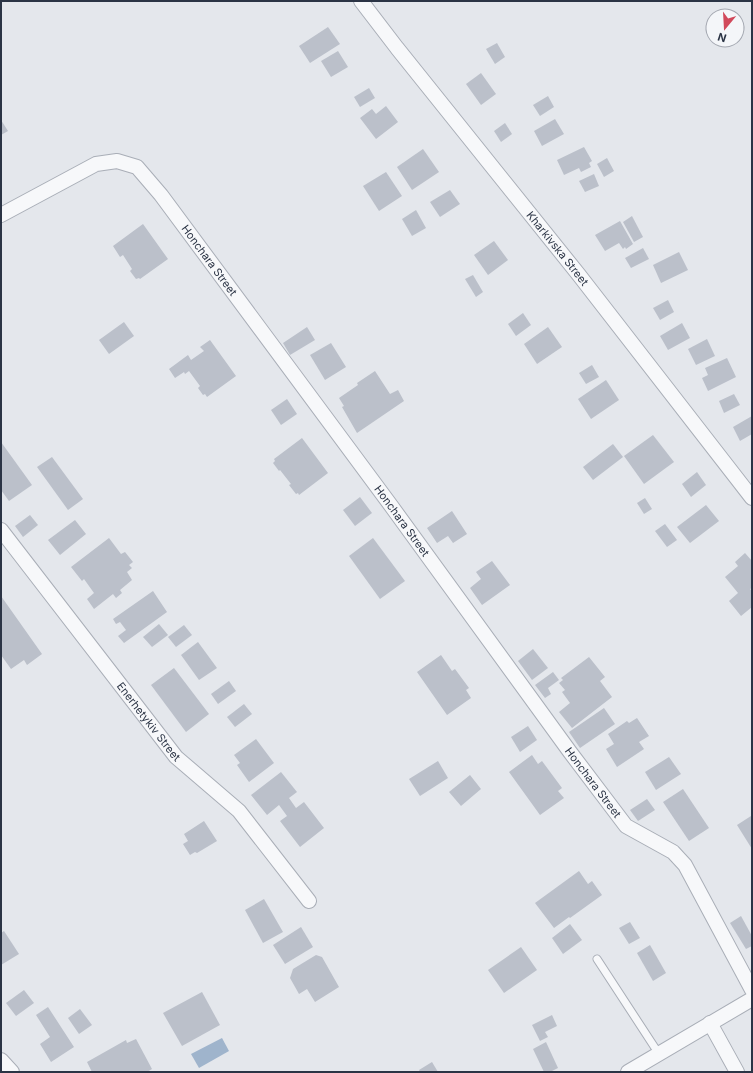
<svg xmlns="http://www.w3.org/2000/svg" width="753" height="1073" viewBox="0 0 753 1073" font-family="Inter,sans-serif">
	<rect width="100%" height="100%" fill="#e4e7ec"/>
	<!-- water -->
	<path fill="#9fb4cc" d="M222,1038L229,1051L199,1068L191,1054Z"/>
	<!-- building -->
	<g fill="#bbc0ca">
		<path d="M328,27L340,44L310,63L299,46Z"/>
		<path d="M497,43L505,57L495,64L486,49Z"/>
		<path d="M338,51L348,67L331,77L321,61Z"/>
		<path d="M481,73L496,94L481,105L466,84Z"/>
		<path d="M369,88L375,98L360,107L354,97Z"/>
		<path d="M548,96L554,107L540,116L533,105Z"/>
		<path d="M386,106L398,122L376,139L360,118L372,109L376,114Z"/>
		<path d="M555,119L564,134L542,146L534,131Z"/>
		<path d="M1,120L8,131L1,135Z"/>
		<path d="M505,123L512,134L501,142L494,131Z"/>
		<path d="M584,147L592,161L589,163L591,167L581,172L579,168L564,175L557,160Z"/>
		<path d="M423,149L439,172L412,190L397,167Z"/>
		<path d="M607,158L614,171L604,177L597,164Z"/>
		<path d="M386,172L402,196L379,211L363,186Z"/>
		<path d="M594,174L599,186L585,192L579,181Z"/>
		<path d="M450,190L460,204L440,217L430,202Z"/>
		<path d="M416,210L426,228L412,236L402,219Z"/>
		<path d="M632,216L643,237L634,242L623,222Z"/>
		<path d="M620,221L633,244L626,249L625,247L623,249L619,243L605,251L595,235Z"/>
		<path d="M143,224L168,259L140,279L139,278L136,279L130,271L132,269L123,255L120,257L113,246Z"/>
		<path d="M494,241L508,260L488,275L474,255Z"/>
		<path d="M643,248L649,259L631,268L625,258Z"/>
		<path d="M679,252L688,270L661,283L653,265Z"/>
		<path d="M473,275L483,292L476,297L465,279Z"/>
		<path d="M668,300L674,312L660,320L653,308Z"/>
		<path d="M523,313L531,325L516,336L508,324Z"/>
		<path d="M124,322L134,336L109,354L99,340Z"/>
		<path d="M682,323L690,338L668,350L660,336Z"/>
		<path d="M307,327L315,340L290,355L283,343Z"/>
		<path d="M548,327L562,347L537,364L524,344Z"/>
		<path d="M707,339L715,356L696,365L688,349Z"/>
		<path d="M210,340L236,376L207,397L205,394L203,395L198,388L200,386L189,371L185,374L184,372L175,378L169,369L188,355L191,360L204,351L200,347Z"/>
		<path d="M331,343L346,367L325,380L310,355Z"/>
		<path d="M727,358L736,377L708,391L702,378L708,375L705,368Z"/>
		<path d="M592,365L599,377L586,384L579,373Z"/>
		<path d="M375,371L390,394L398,390L404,401L357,433L342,407L344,406L339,398L358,385L357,383Z"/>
		<path d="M606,380L619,400L591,419L578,399Z"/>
		<path d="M734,394L740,405L724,413L719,401Z"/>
		<path d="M287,399L297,414L281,425L271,410Z"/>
		<path d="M752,416V434L740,441L733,427Z"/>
		<path d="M653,435L674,462L644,484L624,456Z"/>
		<path d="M302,438L328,473L299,495L298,493L296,494L289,485L291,484L280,470L279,471L273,463L275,461L274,459Z"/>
		<path d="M1,442L32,485L9,501L1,490Z"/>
		<path d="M613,444L623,457L593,480L583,467Z"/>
		<path d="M52,457L83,499L68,510L37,467Z"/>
		<path d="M697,472L706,485L691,497L682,484Z"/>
		<path d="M360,497L372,513L355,526L343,510Z"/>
		<path d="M645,498L652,509L644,514L637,503Z"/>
		<path d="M706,505L719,521L690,543L677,527Z"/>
		<path d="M452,511L467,534L453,543L448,536L437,543L427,528Z"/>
		<path d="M30,515L38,525L23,537L15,526Z"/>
		<path d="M75,520L86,534L60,555L48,540Z"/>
		<path d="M665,524L677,540L667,547L655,531Z"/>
		<path d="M109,538L121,554L125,552L133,562L129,565L132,568L127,572L132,580L120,590L122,593L116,598L113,594L94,609L87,599L94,593L84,579L82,581L71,567Z"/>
		<path d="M373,538L405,581L380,599L349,556Z"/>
		<path d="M745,553L752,561V588L750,589L752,591V607L741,616L729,601L738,593L725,577L738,566L735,562Z"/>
		<path d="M492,561L510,585L482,605L470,588L481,579L476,572Z"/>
		<path d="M153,591L167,612L124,643L118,636L126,630L120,622L116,624L113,619Z"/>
		<path d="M1,596L42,654L27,665L24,660L11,669L1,655Z"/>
		<path d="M159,624L168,635L152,647L143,637Z"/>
		<path d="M184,625L192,635L176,647L168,637Z"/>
		<path d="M198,642L217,668L199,680L181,655Z"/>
		<path d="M533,649L548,668L532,680L518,661Z"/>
		<path d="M441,655L452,671L455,669L469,688L466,690L471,698L447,715L417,672Z"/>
		<path d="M589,657L605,677L600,681L612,697L572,728L559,712L570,703L562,692L565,690L559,683L563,680L561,678Z"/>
		<path d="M174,668L209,714L186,732L151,685Z"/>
		<path d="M553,672L559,680L548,688L551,694L545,698L535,685Z"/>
		<path d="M229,681L236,691L218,704L211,694Z"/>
		<path d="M244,704L252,714L235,727L227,717Z"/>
		<path d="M604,708L615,724L580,748L569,732Z"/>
		<path d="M637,718L649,736L639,742L644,749L617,767L606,749L614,744L608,734L627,721L629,723Z"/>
		<path d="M528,726L537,740L520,752L511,737Z"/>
		<path d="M256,739L274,763L249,782L237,765L240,763L234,755Z"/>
		<path d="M532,755L538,764L542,761L562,788L558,791L564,798L540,815L509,772Z"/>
		<path d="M669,757L681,774L656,790L645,772Z"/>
		<path d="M438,761L448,778L420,796L409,779Z"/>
		<path d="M281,772L297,792L289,798L296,808L304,802L324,828L300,847L280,821L287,816L279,805L267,815L251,795Z"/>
		<path d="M470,775L481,789L461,806L449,792Z"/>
		<path d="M683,789L709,828L689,841L663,802Z"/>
		<path d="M647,799L655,810L638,821L630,810Z"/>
		<path d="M751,816L752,817V849L737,825Z"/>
		<path d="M204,821L217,841L197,853L195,852L190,855L183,844L188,841L184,834Z"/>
		<path d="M579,871L588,884L592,881L602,895L570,918L569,917L554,928L535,903Z"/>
		<path d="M264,899L283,932L263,943L245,910Z"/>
		<path d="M741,916L752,936V946L746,949L730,923Z"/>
		<path d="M630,922L640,938L629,944L619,928Z"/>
		<path d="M570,924L582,940L563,954L552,938Z"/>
		<path d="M301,927L313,947L285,964L273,945Z"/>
		<path d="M4,931L19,954L1,965V933Z"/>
		<path d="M650,945L666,973L653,981L637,953Z"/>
		<path d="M521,947L537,970L504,993L488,970Z"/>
		<path d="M316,955L322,957L339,987L315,1002L307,989L299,994L290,978L293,969Z"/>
		<path d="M24,990L34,1003L16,1016L6,1003Z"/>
		<path d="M202,992L220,1025L182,1046L163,1013Z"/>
		<path d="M48,1007L74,1047L51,1062L40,1044L50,1037L36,1015Z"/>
		<path d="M80,1009L92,1025L79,1034L68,1018Z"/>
		<path d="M552,1015L557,1026L545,1032L548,1037L540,1041L532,1025Z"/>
		<path d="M136,1039L152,1069L147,1072H92L87,1062L126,1040L127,1043Z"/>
		<path d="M546,1042L558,1068L550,1072H544L533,1049Z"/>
		<path d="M432,1062L438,1072H420L419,1070Z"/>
	</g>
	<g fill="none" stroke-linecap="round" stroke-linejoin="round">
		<!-- lane casing -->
		<g stroke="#a9aeb7" stroke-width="9">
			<path id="lane" d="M597,959L659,1054"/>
		</g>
		<!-- street casing -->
		<g stroke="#a9aeb7" stroke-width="16">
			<g id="street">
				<path id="s1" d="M361,1L397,48L579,275L752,498"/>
				<path id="s2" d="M1,215L96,164L117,161L137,167L161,195L392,507L570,752L626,826L673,852L685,865L752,990"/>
				<path id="s3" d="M1,530L176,757L239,811L309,901"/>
				<path d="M710,1023L737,1072"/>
				<path d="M1,1060L12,1072"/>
				<path d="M628,1072L752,999"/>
			</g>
		</g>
		<!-- lane -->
		<use href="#lane" stroke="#f7f8fa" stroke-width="7"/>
		<!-- street -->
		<use href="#street" stroke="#f7f8fa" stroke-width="14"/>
	</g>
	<g text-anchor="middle" stroke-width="3" stroke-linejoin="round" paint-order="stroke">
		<!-- street labels -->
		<g font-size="11" fill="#2b3445" stroke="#f4f6f9">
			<text dy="4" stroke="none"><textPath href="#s1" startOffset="316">Kharkivska Street</textPath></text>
			<text dy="4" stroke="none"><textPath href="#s2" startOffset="268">Honchara Street</textPath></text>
			<text dy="4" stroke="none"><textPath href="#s2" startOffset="592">Honchara Street</textPath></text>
			<text dy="4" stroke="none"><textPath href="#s3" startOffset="242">Enerhetykiv Street</textPath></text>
			<text dy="4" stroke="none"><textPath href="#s2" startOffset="916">Honchara Street</textPath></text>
		</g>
	</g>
	<!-- border -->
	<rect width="753" height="1073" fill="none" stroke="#2b3445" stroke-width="4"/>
	<!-- north arrow -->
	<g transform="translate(725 28) rotate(198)"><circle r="19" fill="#f4f6f9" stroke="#a4a8b1"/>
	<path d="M0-3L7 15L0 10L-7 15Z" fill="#d1495b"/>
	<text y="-6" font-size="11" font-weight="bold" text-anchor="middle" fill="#2b3445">N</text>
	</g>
</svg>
